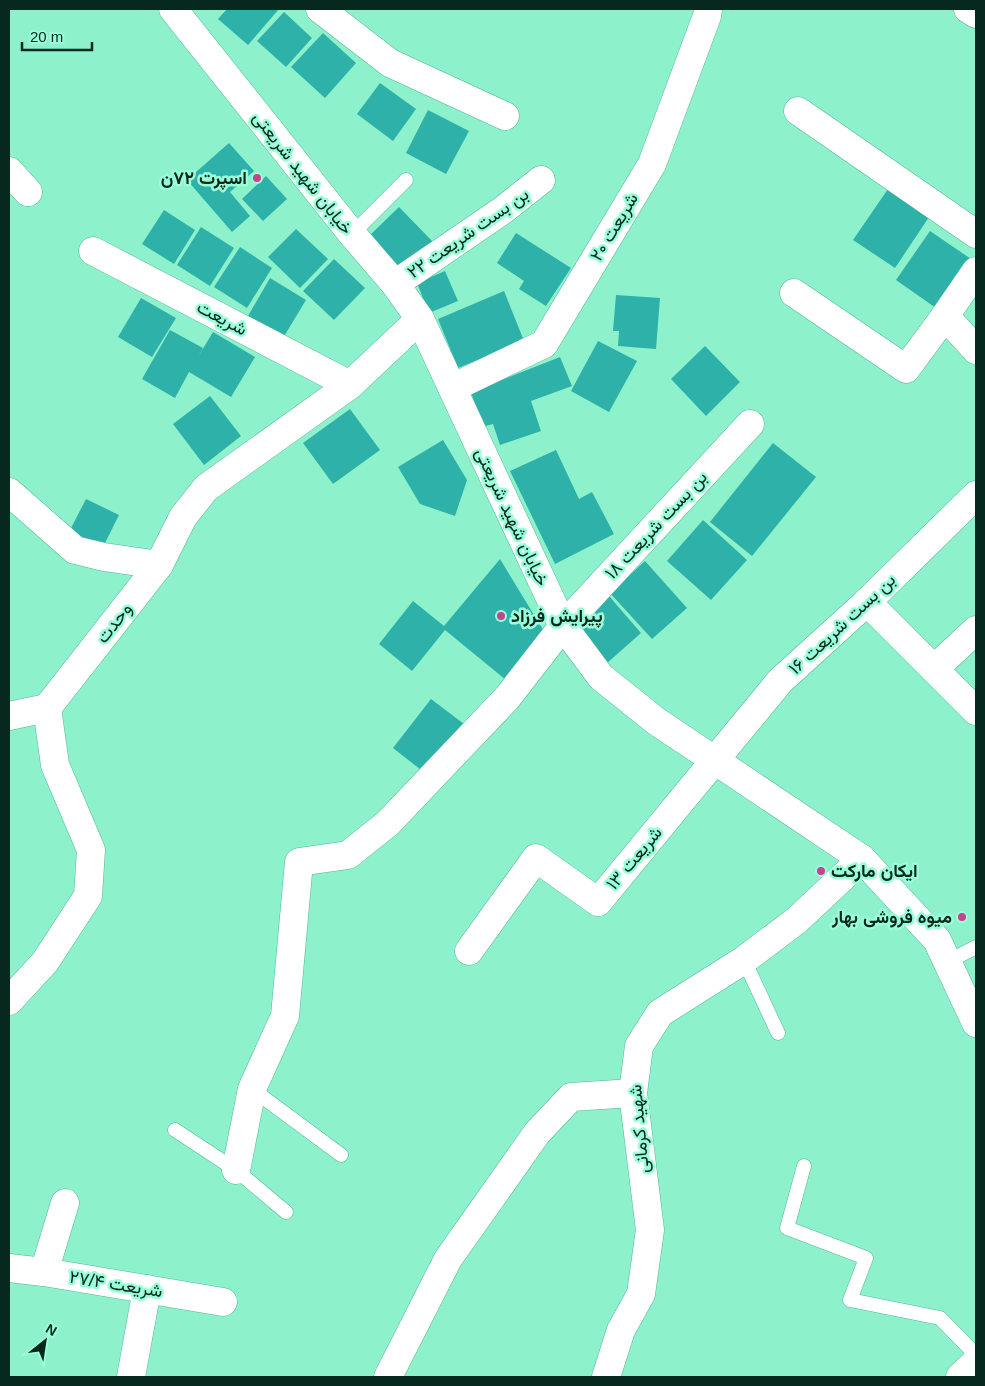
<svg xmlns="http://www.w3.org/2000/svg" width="985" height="1386" viewBox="0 0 985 1386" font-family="Arial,Vazirmatn,sans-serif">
	<rect width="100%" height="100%" fill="#8df1cb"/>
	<!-- building -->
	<g fill="#2eb1a8">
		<path d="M227,9H279L248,45L218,19Z"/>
		<path d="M284,12L312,38L286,67L257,41Z"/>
		<path d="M323,33L356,63L325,98L291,67Z"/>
		<path d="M380,83L416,109L393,141L357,114Z"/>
		<path d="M428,110L469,131L446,174L406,153Z"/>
		<path d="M229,143L254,171L230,192L250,216L232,232L187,180Z"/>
		<path d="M266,176L287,199L263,221L242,199Z"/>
		<path d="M888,189L929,217L895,268L853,240Z"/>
		<path d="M399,207L433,242L401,272L368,237Z"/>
		<path d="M164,210L195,230L174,264L142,244Z"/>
		<path d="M201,227L234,248L210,286L177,265Z"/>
		<path d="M296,229L328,259L300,288L268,257Z"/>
		<path d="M930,231L971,259L936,308L896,280Z"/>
		<path d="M516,233L571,268L546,306L519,289L524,281L497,263Z"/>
		<path d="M240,247L272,268L247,308L214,287Z"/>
		<path d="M334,259L365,288L334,320L303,291Z"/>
		<path d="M445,271L458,301L429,313L417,283Z"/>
		<path d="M270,278L306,300L283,338L248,316Z"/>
		<path d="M504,291L524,341L458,368L438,319Z"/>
		<path d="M616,295L660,298L656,349L618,346L619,331H613Z"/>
		<path d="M141,298L176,318L152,357L118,337Z"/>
		<path d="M170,330L203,348L198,357L213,332L255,357L231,397L189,372L175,398L142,379Z"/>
		<path d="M598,341L637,361L609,412L571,391Z"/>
		<path d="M705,346L740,382L706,416L671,379Z"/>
		<path d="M560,357L572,386L531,401L541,431L500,445L493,424L482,427L471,392Z"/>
		<path d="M210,396L241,436L204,465L173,424Z"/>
		<path d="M350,409L380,450L333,484L303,443Z"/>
		<path d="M443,440L467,480L455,516L420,504L398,467Z"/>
		<path d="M773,443L816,477L752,556L710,522Z"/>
		<path d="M556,450L579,499L592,492L614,534L555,564L510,471Z"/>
		<path d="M86,499L119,515L101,551L68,534Z"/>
		<path d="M703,520L747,560L711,600L667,561Z"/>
		<path d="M500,559L545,633L506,680L445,630L412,671L379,644L413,601L444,626Z"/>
		<path d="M645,561L687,608L652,639L610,593Z"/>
		<path d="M609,596L641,633L606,664L573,626Z"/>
		<path d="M431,699L464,724L425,773L393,748Z"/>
	</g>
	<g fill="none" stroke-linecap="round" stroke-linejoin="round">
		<!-- lane casing -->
		<g stroke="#52b895" stroke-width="15">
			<g id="lane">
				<path d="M352,234L406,180"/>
				<path d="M744,960L778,1033"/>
				<path d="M947,962L976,947"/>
				<path d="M252,1089L341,1155"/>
				<path d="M175,1130L236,1170L286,1212"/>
				<path d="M804,1166L787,1228L866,1258L850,1300L940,1318L976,1355"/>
			</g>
		</g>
		<!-- street casing -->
		<g stroke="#52b895" stroke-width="29">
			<g id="street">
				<path d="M320,9L390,63L505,116"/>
				<path d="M968,9L976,14"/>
				<path d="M798,111L976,234"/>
				<path d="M9,171L28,192"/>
				<path d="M93,251L350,385"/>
				<path d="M976,271L945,316L976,350"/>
				<path d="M395,284L503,210L541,180"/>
				<path d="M794,293L906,369L945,316"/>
				<path d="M452,388L544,344L652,164L707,16L708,9"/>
				<path d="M9,492L75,550L104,557L159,565"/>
				<path d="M867,602L976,711"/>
				<path d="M934,669L976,630"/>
				<path d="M9,716L47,708"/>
				<path d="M469,951L536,858L598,902L780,681L867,602L976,495"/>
				<path d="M236,1170L252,1089L285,1016L299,862L348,855L388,823L507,698L563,626L750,424"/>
				<path d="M9,1268L44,1272L223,1302"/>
				<path d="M44,1272L65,1203"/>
				<path d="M131,1377L147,1289"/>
				<path d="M388,1377L448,1259L537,1133L571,1097L633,1093"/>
				<path d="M606,1377L621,1330L641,1294L650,1230L633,1093L639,1046L660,1013L744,960L797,920L862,859"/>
			</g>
		</g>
		<!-- secondary casing -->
		<g stroke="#52b895" stroke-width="29">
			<g id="secondary">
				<path d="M173,9L352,234L395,284L420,319L563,626L601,677L656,721L862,859L937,940L976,1023"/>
				<path d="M9,1001L45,962L88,896L91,850L55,765L47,708L159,565L183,517L206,488L350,385L420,319"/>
				<path d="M960,1377L976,1362"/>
			</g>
		</g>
		<!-- lane -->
		<use href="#lane" stroke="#fff" stroke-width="14"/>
		<!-- street -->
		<use href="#street" stroke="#fff" stroke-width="28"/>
		<!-- secondary -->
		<use href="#secondary" stroke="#fff" stroke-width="28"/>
	</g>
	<!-- markers -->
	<g fill="#c44490" stroke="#9affd8" stroke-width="2">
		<circle cx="257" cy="178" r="5"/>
		<circle cx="501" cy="616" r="5"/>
		<circle cx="821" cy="871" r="5"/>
		<circle cx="962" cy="917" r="5"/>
	</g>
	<g text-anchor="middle" stroke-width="5" stroke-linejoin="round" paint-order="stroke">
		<!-- street labels -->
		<g font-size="18" fill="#07281e" stroke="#9affd8">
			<text transform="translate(303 173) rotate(52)" y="6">خیابان شهید شریعتی</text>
			<text transform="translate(614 227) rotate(-59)" y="6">شریعت ۲۰</text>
			<text transform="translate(468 233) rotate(-35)" y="6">بن بست شریعت ۲۲</text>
			<text transform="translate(222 318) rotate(28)" y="6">شریعت</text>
			<text transform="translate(512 517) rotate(65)" y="6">خیابان شهید شریعتی</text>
			<text transform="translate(656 525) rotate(-47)" y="6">بن بست شریعت ۱۸</text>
			<text transform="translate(114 623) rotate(-52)" y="6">وحدت</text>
			<text transform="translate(842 624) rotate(-43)" y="6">بن بست شریعت ۱۶</text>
			<text transform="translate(634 858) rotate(-50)" y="6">شریعت ۱۳</text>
			<text transform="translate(639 1129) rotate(-95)" y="6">شهید کرمانی</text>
			<text transform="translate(116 1284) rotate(9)" y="6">شریعت ۲۷/۴</text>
		</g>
		<!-- poi labels -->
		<g font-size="18" font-weight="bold" fill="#07281e" stroke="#9affd8" text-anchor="end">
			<text x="247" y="184">اسپرت ۷۲ن</text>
			<text x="511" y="622" text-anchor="start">پیرایش فرزاد</text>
			<text x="831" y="877" text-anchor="start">ایکان مارکت</text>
			<text x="952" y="923">میوه فروشی بهار</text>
		</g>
	</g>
	<!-- border -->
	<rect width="985" height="1386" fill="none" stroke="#07281e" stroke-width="20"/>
	<!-- north arrow -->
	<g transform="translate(45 1341) rotate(30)" stroke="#9affd8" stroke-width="4" paint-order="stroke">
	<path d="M0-4L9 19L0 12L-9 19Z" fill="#07281e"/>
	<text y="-8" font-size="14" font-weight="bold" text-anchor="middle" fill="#07281e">N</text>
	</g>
	<!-- scale -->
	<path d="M22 42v8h70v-8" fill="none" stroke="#07281e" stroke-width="2.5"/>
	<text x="30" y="42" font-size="15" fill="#07281e" stroke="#9affd8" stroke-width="4" paint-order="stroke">20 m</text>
</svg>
